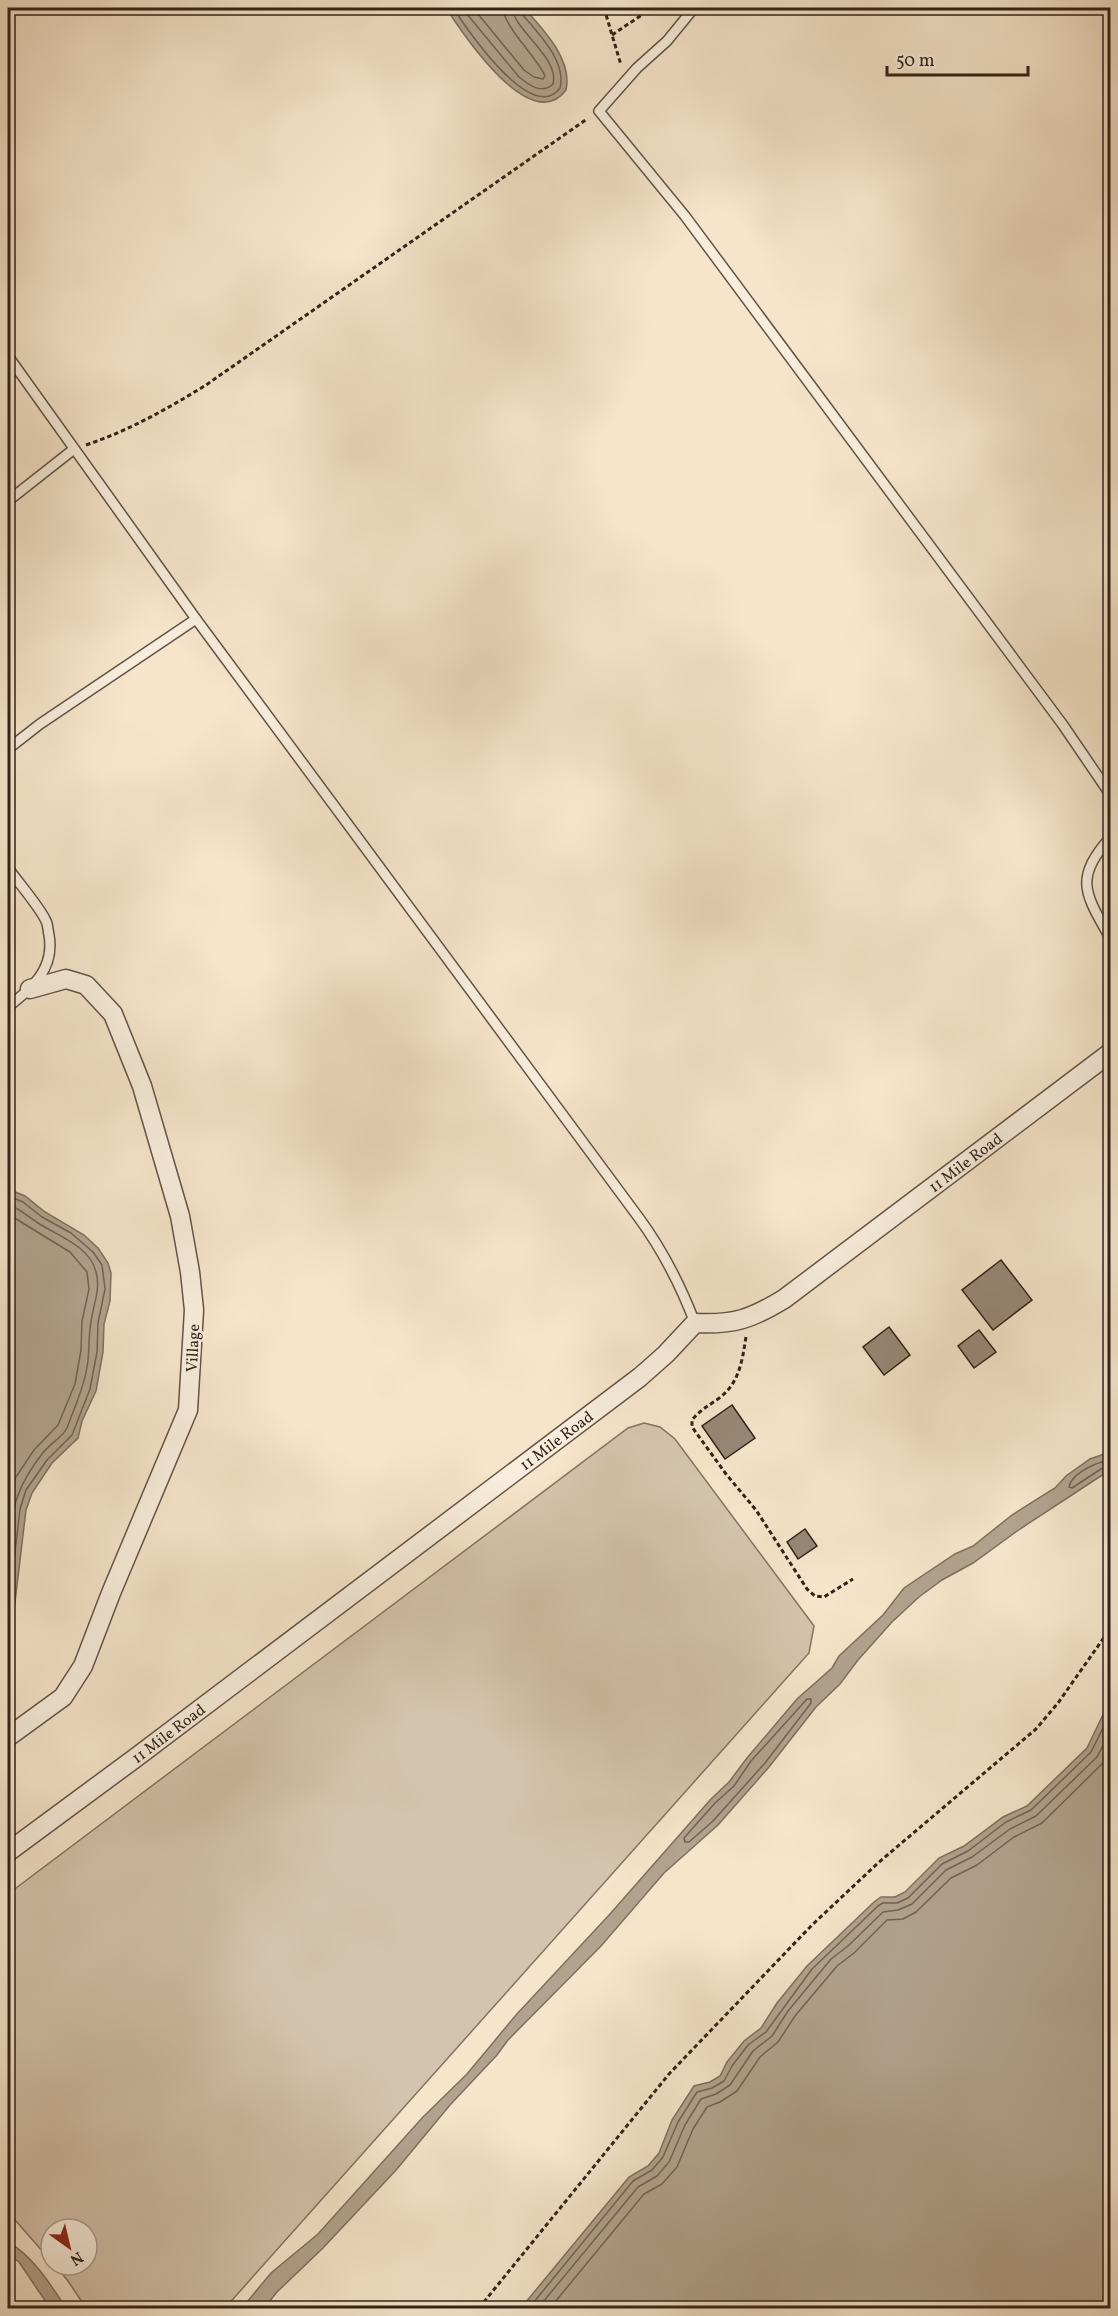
<svg xmlns="http://www.w3.org/2000/svg" width="1118" height="2316" viewBox="0 0 1118 2316" font-family="Vollkorn,serif">
	<rect width="100%" height="100%" fill="#f6e5cb"/>
	<filter id="stains"><feTurbulence type="fractalNoise" baseFrequency=".00333" numOctaves="4"/><feColorMatrix values="0 0 0 0 .2 0 0 0 0 .09 0 0 0 0 .02 0 0 0 .5 -.17"/></filter>
	<radialGradient id="worn" r=".72"><stop offset=".6" stop-color="#630" stop-opacity="0"/><stop offset="1" stop-color="#630" stop-opacity=".3"/></radialGradient>
	<!-- green -->
	<path fill="#d5c4ad" stroke="#847363" stroke-width="1.5" d="M644,1423L660,1427L675,1439L814,1626L809,1653L225,2308H86L68,2281L55,2265H87V2229H51V2261L8,2212V1894L628,1428Z"/>
	<!-- water -->
	<g fill="#b3a38e" stroke="#7f6f5f" stroke-width="1.5">
		<path d="M446,8H524C543,29 573,60 566,90C531,137 463,34 446,8Z"/>
		<path d="M8,1189L25,1196L45,1212L84,1235L98,1248L108,1263L111,1273L110,1301L104,1324L103,1352L96,1391L82,1421L78,1438L52,1463L32,1493L26,1510L12,1627L8,1642Z"/>
		<path d="M1110,1452V1470L1020,1529L973,1563L942,1580L919,1597L892,1622L858,1660L840,1684L816,1707L769,1767L718,1825L664,1873L601,1946L508,2040L497,2055L450,2105L397,2169L323,2248L277,2292L264,2308H242L271,2273L318,2234L423,2117L467,2074L516,2015L610,1914L711,1799L729,1782L747,1758L797,1699L832,1668L839,1656L883,1615L904,1588L955,1554L973,1546L1012,1515L1055,1488L1066,1476L1090,1459Z"/>
		<path d="M1110,1700V2308H521L629,2177L648,2166L659,2153L672,2120L694,2086L710,2082L720,2076L727,2062L744,2041L761,2028L777,2003L807,1966L874,1902L881,1897H895L905,1892L939,1858L964,1846L1003,1817L1027,1806L1087,1748Z"/>
		<path d="M8,2242C32,2255 51,2285 66,2308H50L19,2262L8,2254Z"/>
	</g>
	<g fill="none" stroke-linecap="round" stroke-linejoin="round">
		<!-- shore -->
		<g stroke="#726254" stroke-width="1.5">
			<path d="M453,8C467,29 532,126 560,88C567,61 537,32 521,13L520,8"/>
			<path d="M462,8L519,77C529,85 542,95 553,84C560,58 514,30 512,8"/>
			<path d="M473,8L524,70L534,77L543,79L545,76C536,56 504,27 503,8"/>
			<path d="M8,1196L23,1202L42,1217L71,1233L93,1252L102,1265L105,1289L98,1323L97,1352L90,1389L72,1435L47,1460L26,1490L20,1509L8,1614"/>
			<path d="M8,1204C20,1209 27,1216 38,1223C58,1236 90,1246 96,1272C101,1290 93,1305 91,1322C88,1337 90,1352 87,1367C84,1388 74,1408 67,1428C63,1437 48,1445 42,1454C18,1485 13,1504 8,1542"/>
			<path d="M8,1214L70,1252L87,1272L89,1289L82,1321L81,1350L75,1384L58,1425L34,1450L12,1483L8,1494"/>
			<path d="M1102,1462L1105,1463L1104,1467L1072,1488L1069,1487C1071,1475 1091,1465 1102,1462Z"/>
			<path d="M807,1699H811V1703L765,1763L713,1821L689,1842H685L684,1838L715,1803L734,1786L751,1761Z"/>
			<path d="M529,2308L633,2181L652,2170L663,2157L678,2122L697,2092L712,2088L724,2081L732,2066L748,2045L766,2032L812,1969L878,1906L883,1903H897L908,1898L942,1864L968,1851L1006,1822L1031,1810L1091,1752L1110,1714"/>
			<path d="M538,2308L638,2187L657,2176L669,2162L685,2125L701,2099L716,2094L730,2085L753,2051L772,2036L788,2011L831,1959L848,1946L883,1912L898,1910L912,1904L946,1870L972,1857L1010,1829L1036,1816L1097,1757L1110,1732"/>
			<path d="M550,2308L644,2194L662,2184L677,2167L693,2129L707,2107L720,2102L737,2091L760,2057L778,2042L795,2016L837,1966L854,1953L887,1920L903,1919L916,1912L951,1878L977,1865L1014,1837L1042,1823L1103,1763L1110,1751"/>
		</g>
	</g>
	<!-- building -->
	<g fill="#988776" stroke="#322219" stroke-width="1.5">
		<path d="M1001,1260L1032,1300L993,1330L962,1290Z"/>
		<path d="M889,1327L910,1355L884,1375L863,1347Z"/>
		<path d="M979,1330L996,1352L974,1368L958,1346Z"/>
		<path d="M732,1405L755,1438L725,1459L702,1426Z"/>
		<path d="M805,1529L817,1546L798,1559L787,1542Z"/>
	</g>
	<g fill="none" stroke-linecap="round" stroke-linejoin="round">
		<!-- lane casing -->
		<g stroke="#635346" stroke-width="12">
			<g id="lane">
				<path d="M694,8L667,41L637,68L599,111L685,216L1063,725L1110,794"/>
				<path d="M8,356L196,619L639,1218C664,1252 680,1284 695,1323"/>
				<path d="M8,501L74,449"/>
				<path d="M8,749L40,724L196,619"/>
				<path d="M1110,838C1072,879 1087,896 1110,938"/>
				<path d="M8,868C17,881 40,907 46,921C48,925 48,931 49,935C55,969 32,988 8,1007"/>
			</g>
		</g>
		<!-- street casing -->
		<g stroke="#635346" stroke-width="21">
			<g id="street">
				<path d="M8,1737L63,1697L83,1666L111,1593L188,1410L194,1310L190,1272L180,1216L142,1086L113,1014L86,985L66,979L30,989"/>
				<path d="M8,1852L134,1759L640,1377L666,1354L695,1323C734,1325 751,1319 784,1299L1110,1053"/>
			</g>
		</g>
		<!-- path -->
		<g stroke="#322219" stroke-width="3" stroke-dasharray="4.5 3" stroke-linecap="butt">
			<path d="M604,8L621,65"/>
			<path d="M612,35L652,8"/>
			<path d="M86,445C130,430 167,409 206,385L587,119"/>
			<path d="M746,1337C742,1362 739,1384 718,1399C708,1406 699,1411 692,1420V1427L726,1474L756,1510L807,1589L815,1596L824,1597L853,1579"/>
			<path d="M479,2308L669,2074L812,1925L878,1863L1036,1729L1058,1703L1110,1629"/>
		</g>
		<!-- lane -->
		<use href="#lane" stroke="#f9eedd" stroke-width="9"/>
		<!-- street -->
		<use href="#street" stroke="#f9eedd" stroke-width="18"/>
	</g>
	<g text-anchor="middle" stroke-width="5" stroke-linejoin="round" paint-order="stroke">
		<!-- street labels -->
		<g font-size="16" fill="#322219" stroke="#f9eedd">
			<text transform="translate(965 1162) rotate(-37)" y="6">11 Mile Road</text>
			<text transform="translate(192 1348) rotate(-87)" y="6">Village</text>
			<text transform="translate(556 1440) rotate(-37)" y="6">11 Mile Road</text>
			<text transform="translate(168 1733) rotate(-37)" y="6">11 Mile Road</text>
		</g>
	</g>
	<!-- margin -->
	<rect width="1118" height="2316" fill="none" stroke="#f6e5cb" stroke-width="30"/>
	<rect x="9" y="9" width="1100" height="2298" fill="none" stroke="#322219" stroke-width="3"/>
	<rect x="15" y="15" width="1088" height="2286" fill="none" stroke="#322219" stroke-width="1.5"/>
	<!-- north arrow -->
	<g transform="translate(69 2247) rotate(146)"><circle r="28" fill="#f9eedd" stroke="#a99c8f" stroke-width="1.5"/>
	<path d="M0-4.5L10 22L0 15L-10 22Z" fill="#8f2418"/>
	<text y="-9" font-size="16" font-weight="bold" text-anchor="middle" fill="#322219">N</text>
	</g>
	<!-- scale -->
	<path d="M887 66v9h141v-9" fill="none" stroke="#322219" stroke-width="3"/>
	<text x="896" y="66" font-size="18" fill="#322219" stroke="#f9eedd" stroke-width="4.5" paint-order="stroke">50 m</text>
	<rect width="100%" height="100%" filter="url(#stains)"/>
	<rect width="100%" height="100%" fill="url(#worn)"/>
</svg>
